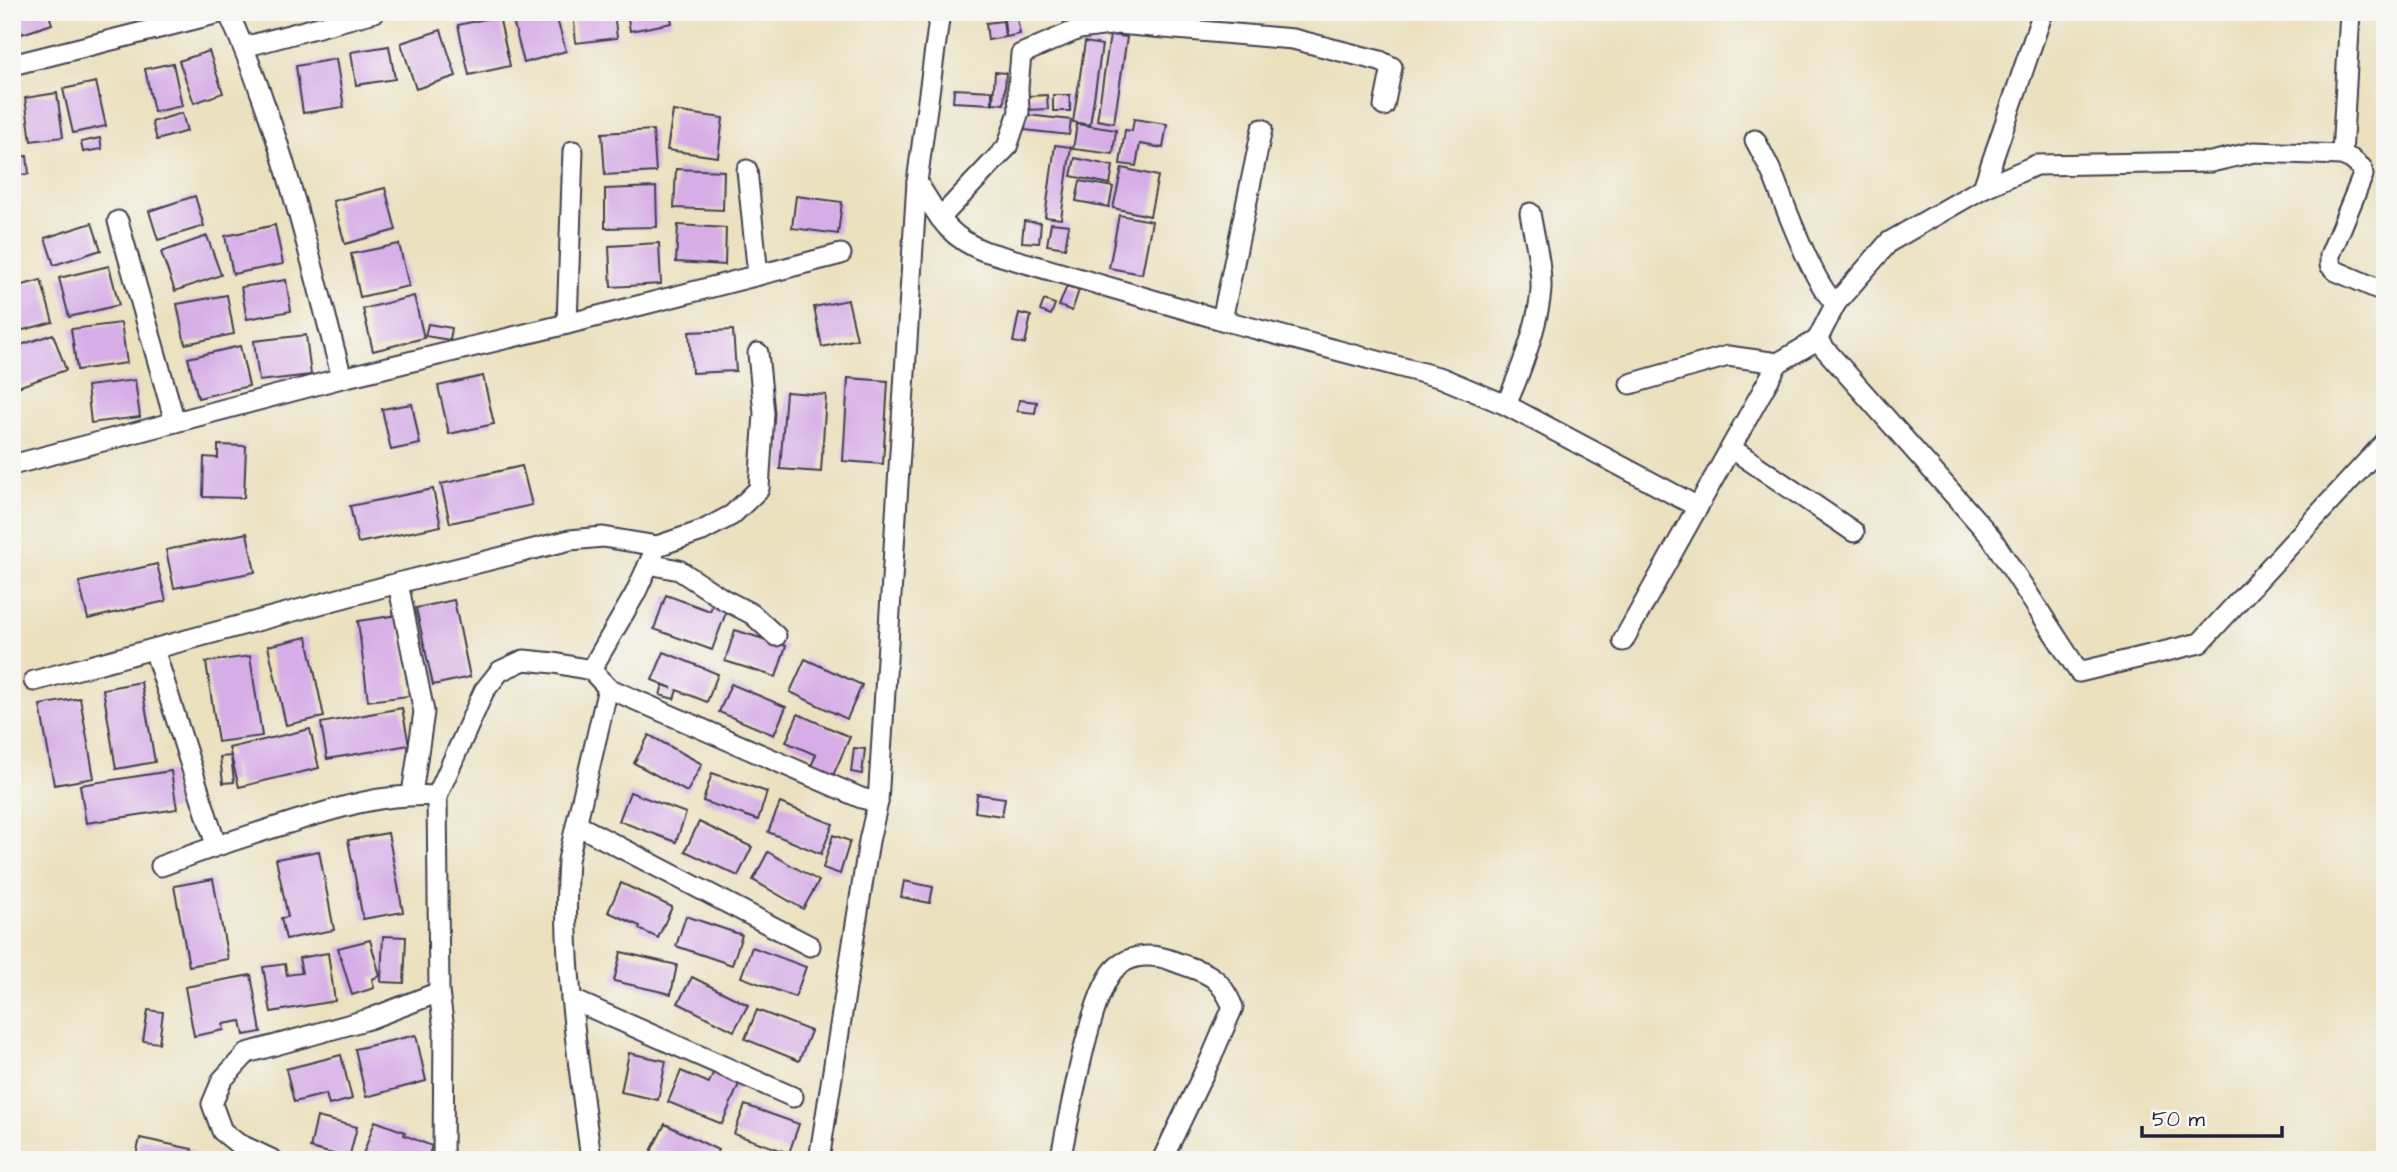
<svg xmlns="http://www.w3.org/2000/svg" width="2397" height="1172" viewBox="0 0 2397 1172" font-family="'Architects Daughter',sans-serif">
	<rect width="100%" height="100%" fill="#f6f6f2"/>
	<filter id="ink" filterUnits="userSpaceOnUse"><feTurbulence type="fractalNoise" baseFrequency=".0143" numOctaves="2"/><feDisplacementMap in="SourceGraphic" scale="14" xChannelSelector="R" yChannelSelector="G"/><feConvolveMatrix kernelMatrix="1 2 1 2 8 2 1 2 1" color-interpolation-filters="sRGB"/></filter>
	<filter id="wash" filterUnits="userSpaceOnUse"><feTurbulence type="fractalNoise" baseFrequency=".00686" numOctaves="4" result="noise"/><feDisplacementMap in="SourceGraphic" scale="28" xChannelSelector="R" yChannelSelector="G"/><feGaussianBlur stdDeviation="1.57" result="paint"/><feColorMatrix in="noise" values="0 0 0 0 0 0 0 0 0 0 0 0 0 0 0 0 0 1.4 0 .05"/><feComposite in="paint" operator="in"/></filter>
	<g filter="url(#wash)">
		<rect width="100%" height="100%" fill="#ebe1bf"/>
		<g id="blocks">
			<!-- building -->
			<g fill="#d7ade7">
				<path d="M15,12H48L52,24L22,34Z"/>
				<path d="M514,12H555L566,51L524,63L511,13Z"/>
				<path d="M573,12H614L617,38L576,43Z"/>
				<path d="M627,12H670L672,23L630,31Z"/>
				<path d="M1090,12L1092,21L1064,25L1063,16Z"/>
				<path d="M499,16L510,66L469,75L458,25Z"/>
				<path d="M1017,18L1020,34L1006,37L1004,19Z"/>
				<path d="M1003,21L1005,37L988,40L986,23Z"/>
				<path d="M441,30L456,76L416,89L401,43Z"/>
				<path d="M1110,35L1127,37L1114,123L1097,120Z"/>
				<path d="M1085,42L1102,45L1090,125L1073,122Z"/>
				<path d="M389,46L395,79L356,85L351,52Z"/>
				<path d="M209,51L223,93L194,103L179,61Z"/>
				<path d="M336,59L344,107L303,113L296,66Z"/>
				<path d="M173,63L182,106L154,112L145,69Z"/>
				<path d="M995,72L1006,73L1004,104L993,103Z"/>
				<path d="M96,82L106,126L73,133L63,89Z"/>
				<path d="M954,89L992,91V104L953,102Z"/>
				<path d="M57,93L63,137L31,141L25,98Z"/>
				<path d="M1047,95L1048,109L1027,110V96Z"/>
				<rect x="1053" y="95" width="17" height="16"/>
				<path d="M12,103H18L22,145L12,146Z"/>
				<path d="M673,111L723,118L718,157L667,150Z"/>
				<path d="M182,113L187,131L157,140L152,122Z"/>
				<path d="M1027,115L1071,120L1069,135L1025,130Z"/>
				<path d="M1134,119L1167,124L1163,148L1140,144L1136,166L1120,164L1125,130L1132,131Z"/>
				<path d="M1077,124L1116,130L1113,154L1073,149Z"/>
				<path d="M653,130L656,172L605,175L602,133Z"/>
				<path d="M100,138L102,149L83,152L81,142Z"/>
				<path d="M1055,145L1071,147L1061,219L1045,217Z"/>
				<path d="M27,156L29,174L12,176V157Z"/>
				<path d="M1075,158L1113,166L1110,184L1071,176Z"/>
				<path d="M1122,168L1158,176L1150,216L1113,208Z"/>
				<path d="M676,169L724,171L723,210L674,208Z"/>
				<path d="M1080,181L1113,187L1109,207L1076,201Z"/>
				<path d="M656,187L657,227L605,228V189Z"/>
				<path d="M385,188L396,230L345,244L333,201Z"/>
				<path d="M195,196L204,226L158,240L149,211Z"/>
				<path d="M796,196L842,202L838,234L792,228Z"/>
				<path d="M1119,215L1152,221L1142,274L1109,268Z"/>
				<path d="M1024,221L1041,223L1039,243L1022,242Z"/>
				<path d="M92,223L101,250L54,265L45,238Z"/>
				<path d="M1051,223L1069,225L1065,248L1047,245Z"/>
				<path d="M275,225L283,264L233,274L225,236Z"/>
				<path d="M678,225L726,228L725,265L676,262Z"/>
				<path d="M207,236L221,275L175,291L161,252Z"/>
				<path d="M659,243L661,284L611,287L609,246Z"/>
				<path d="M399,244L409,286L360,297L351,254Z"/>
				<path d="M109,266L119,305L69,317L59,278Z"/>
				<path d="M41,280L53,322L12,333V288Z"/>
				<path d="M286,280L291,311L247,319L241,287Z"/>
				<path d="M1067,286L1079,290L1072,311L1059,306Z"/>
				<path d="M227,295L234,334L185,344L177,304Z"/>
				<path d="M414,296L424,338L373,351L363,309Z"/>
				<path d="M848,300L857,339L822,347L814,307Z"/>
				<path d="M1044,300L1055,304L1051,315L1040,311Z"/>
				<path d="M1019,313L1031,316L1025,344L1013,342Z"/>
				<path d="M121,323L127,363L77,370L71,329Z"/>
				<path d="M428,324L452,328L450,340L425,336Z"/>
				<path d="M733,330L736,371L692,373L689,332Z"/>
				<path d="M53,334L66,370L15,388L12,379V348Z"/>
				<path d="M306,335L311,375L259,381L254,341Z"/>
				<path d="M240,346L249,386L198,398L188,358Z"/>
				<path d="M483,376L494,424L449,434L438,386Z"/>
				<path d="M848,378L888,381L883,464L843,461Z"/>
				<path d="M135,380L140,417L91,423L87,386Z"/>
				<path d="M786,392L826,395L821,472L780,469Z"/>
				<path d="M1019,400L1037,402L1035,413L1017,411Z"/>
				<path d="M412,404L420,444L391,450L382,409Z"/>
				<path d="M218,445L246,446L244,498L203,497L204,457L218,458Z"/>
				<path d="M522,466L532,505L450,523L441,484Z"/>
				<path d="M433,489L441,526L358,543L350,506Z"/>
				<path d="M247,533L255,572L174,588L166,550Z"/>
				<path d="M157,564L166,601L88,619L79,582Z"/>
				<path d="M666,595L710,611L714,601L728,607L712,650L654,629Z"/>
				<path d="M454,600L470,677L433,685L416,608Z"/>
				<path d="M398,615L409,696L368,701L358,621Z"/>
				<path d="M735,630L786,646L776,677L725,661Z"/>
				<path d="M307,637L324,717L286,725L268,646Z"/>
				<path d="M664,652L718,674L707,702L677,690L674,699L660,695L663,685L672,688L652,680Z"/>
				<path d="M250,656L262,736L218,742L206,662Z"/>
				<path d="M805,659L862,685L847,719L790,692Z"/>
				<path d="M141,682L155,762L116,769L103,689Z"/>
				<path d="M731,684L786,707L774,735L719,712Z"/>
				<path d="M80,698L94,778L54,785L40,705Z"/>
				<path d="M402,708L409,745L327,759L321,723Z"/>
				<path d="M798,714L850,737L831,780L809,770L816,755L786,742Z"/>
				<path d="M310,729L319,768L239,787L229,748Z"/>
				<path d="M649,735L702,764L687,792L634,763Z"/>
				<path d="M854,748L865,749L862,774L851,772Z"/>
				<path d="M231,756L234,782L223,783L220,757Z"/>
				<path d="M171,771L177,809L86,823L80,785Z"/>
				<path d="M712,773L767,792L758,820L703,801Z"/>
				<path d="M630,792L686,813L676,842L619,821Z"/>
				<path d="M977,794L1005,798L1002,816L975,812Z"/>
				<path d="M780,803L833,824L821,854L768,832Z"/>
				<path d="M699,822L752,847L738,876L685,851Z"/>
				<path d="M388,833L403,912L363,919L348,840Z"/>
				<path d="M833,835L850,841L840,874L823,868Z"/>
				<path d="M319,851L334,930L286,939L281,918L288,917L276,859Z"/>
				<path d="M768,852L819,881L803,909L753,880Z"/>
				<path d="M213,879L228,959L189,966L174,886Z"/>
				<path d="M904,881L933,887L930,903L901,897Z"/>
				<path d="M621,883L672,907L658,938L639,929L640,926L608,912Z"/>
				<path d="M686,916L742,935L732,965L676,946Z"/>
				<path d="M383,936L406,937L404,983L381,982Z"/>
				<path d="M370,940L380,976L372,979L374,988L352,995L338,948Z"/>
				<path d="M752,947L806,967L795,997L741,977Z"/>
				<path d="M621,952L677,965L671,994L614,981Z"/>
				<path d="M328,953L335,1001L271,1012L263,967L285,964L287,975L302,973L299,958Z"/>
				<path d="M251,975L261,1032L244,1035L241,1021L223,1024L224,1030L194,1036L185,987Z"/>
				<path d="M692,977L748,1005L734,1031L678,1003Z"/>
				<path d="M148,1010L163,1012L159,1043L143,1041Z"/>
				<path d="M757,1010L811,1031L799,1061L745,1039Z"/>
				<path d="M416,1035L426,1081L366,1097L355,1049Z"/>
				<path d="M629,1053L666,1061L658,1100L621,1092Z"/>
				<path d="M341,1055L352,1099L329,1105L326,1094L294,1102L286,1069Z"/>
				<path d="M681,1071L709,1083L713,1073L739,1084L722,1124L668,1102Z"/>
				<path d="M745,1105L799,1124L789,1153L734,1134Z"/>
				<path d="M317,1117L357,1127L349,1158L310,1148Z"/>
				<path d="M375,1121L405,1132L404,1135L432,1146L427,1160H361Z"/>
				<path d="M665,1124L718,1150L713,1160H668L651,1151Z"/>
				<path d="M140,1138L192,1149L190,1160H135Z"/>
			</g>
		</g>
	</g>
	<g filter="url(#ink)">
		<use href="#blocks" fill-opacity="0" stroke="#403f4f" stroke-width="2"/>
		<g fill="none" stroke-linecap="round" stroke-linejoin="round">
			<!-- street casing -->
			<g stroke="#403f4f" stroke-width="23">
				<g id="street">
					<path d="M228,12C281,128 309,255 342,378"/>
					<path d="M244,47L375,12"/>
					<path d="M12,65L223,12"/>
					<path d="M1755,140C1762,153 1769,166 1775,180C1785,206 1816,290 1836,303"/>
					<path d="M2342,155L2350,12"/>
					<path d="M747,170L758,275"/>
					<path d="M917,182C938,215 946,236 984,251L1222,320L1442,378L1506,405L1698,507"/>
					<path d="M1983,188L2043,12"/>
					<path d="M940,218L1007,147L1019,112L1018,88L1021,54L1079,29L1118,24L1293,39L1380,61L1392,67L1384,106"/>
					<path d="M118,221L175,422"/>
					<path d="M2385,292L2336,271L2330,265V255L2363,175L2362,168L2351,159L2342,155L2254,152L2211,162L2036,165L1983,188L1889,242L1836,303L1817,340L1991,537L2079,672L2200,643L2385,442"/>
					<path d="M1222,320L1262,129"/>
					<path d="M567,324L573,151"/>
					<path d="M1630,384L1728,356L1778,363"/>
					<path d="M1506,405C1520,374 1539,322 1541,289C1542,265 1534,237 1530,213"/>
					<path d="M1731,448L1854,532"/>
					<path d="M12,465L342,378L567,324L841,254"/>
					<path d="M649,564L679,570L723,599L752,614L776,636"/>
					<path d="M398,583L424,712L412,794"/>
					<path d="M1623,641L1778,363L1817,340"/>
					<path d="M154,649L216,845"/>
					<path d="M591,670L635,594L657,546L702,531L732,515L759,489L764,413L758,353"/>
					<path d="M34,681L398,583L570,540L603,537L657,546"/>
					<path d="M608,688L861,798L878,802"/>
					<path d="M577,825L810,946"/>
					<path d="M161,866C203,850 246,836 289,823C340,807 383,793 437,796"/>
					<path d="M571,999L793,1097"/>
					<path d="M273,1160L237,1143L222,1131L212,1104L222,1080L247,1053L369,1019L439,992"/>
					<path d="M443,1160L444,1029L439,992L437,796L484,691L500,671L524,660L554,663L591,670L608,688L568,860C561,959 579,1062 591,1160"/>
					<path d="M819,1160L869,841L878,802L917,182L940,12"/>
					<path d="M1060,1160C1069,1121 1090,989 1117,967C1133,953 1155,954 1173,961C1206,974 1217,971 1233,1007L1212,1056L1162,1160"/>
				</g>
			</g>
			<!-- street -->
			<use href="#street" stroke="#fff" stroke-width="19"/>
		</g>
	</g>
	<!-- margin -->
	<rect width="2397" height="1172" fill="none" stroke="#f6f6f2" stroke-width="42"/>
	<!-- scale -->
	<path d="M2142 1126v10h140v-10" fill="none" stroke="#22223b" stroke-width="3.5"/>
	<text x="2152" y="1126" font-size="21" fill="#22223b" stroke="#f6f6f2" stroke-width="5" paint-order="stroke">50 m</text>
</svg>
